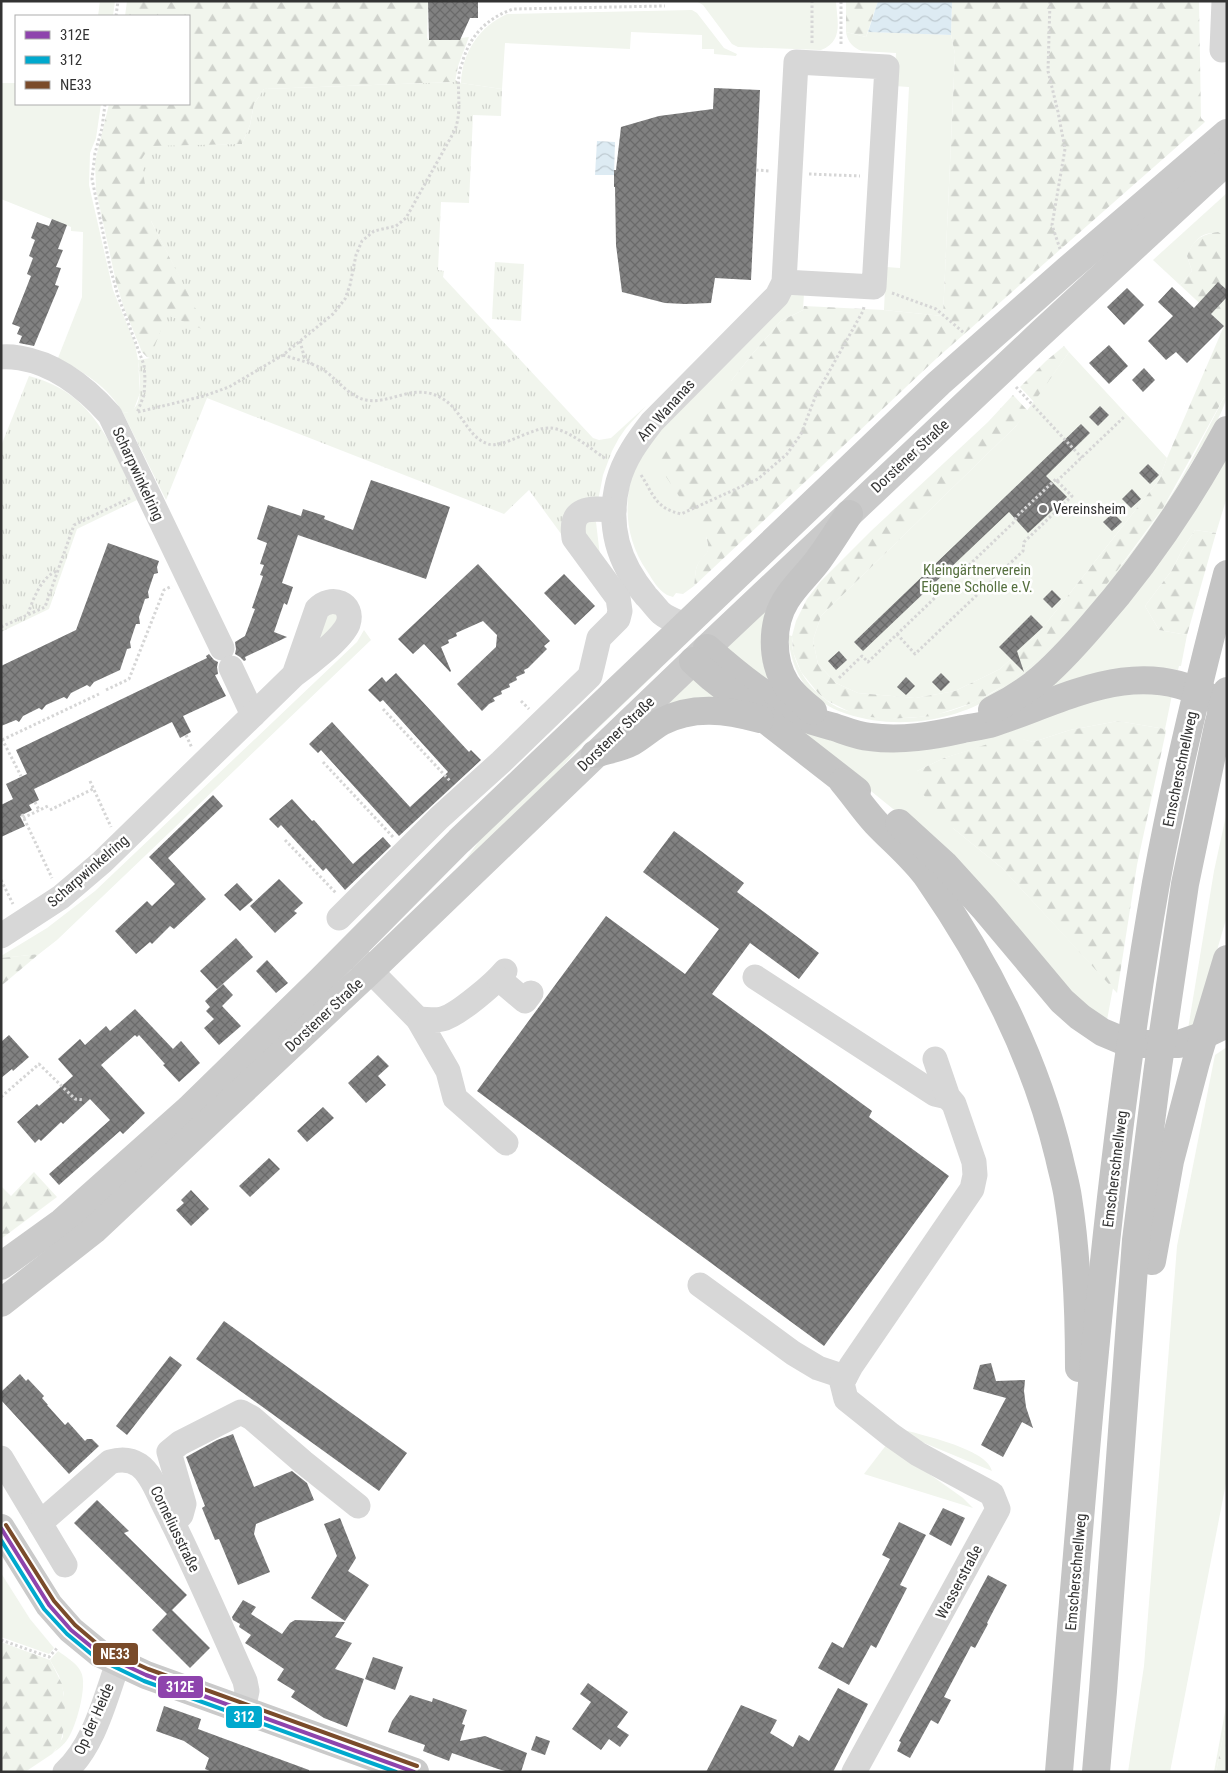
<svg xmlns="http://www.w3.org/2000/svg" width="1228" height="1773" viewBox="0 0 1228 1773" font-family="'Roboto Condensed',sans-serif">
	<defs>
		<pattern id="forest-firs" width="22" height="20" patternUnits="userSpaceOnUse" patternTransform="scale(1.25)"><rect width="22" height="20" fill="#f1f5ed"/><path d="M5 1l3.5 6h-7zM16 11l3.5 6h-7z" fill="#cfd2cc"/></pattern>
		<pattern id="park-tufts" width="24" height="20" patternUnits="userSpaceOnUse" patternTransform="scale(1.25)"><rect width="24" height="20" fill="#f1f5ed"/><path d="M3 7l-1-3M5 7V3M7 7l1-3M15 17l-1-3M17 17v-4M19 17l1-3" fill="none" stroke="#cfd2cc"/></pattern>
		<pattern id="water-waves" width="16" height="10" patternUnits="userSpaceOnUse" patternTransform="scale(1.25)"><rect width="16" height="10" fill="#ddebf3"/><path d="M0 5q4-4 8 0t8 0" fill="none" stroke="#becad1"/></pattern>
		<pattern id="building-cross-hatch" width="8" height="8" patternUnits="userSpaceOnUse" patternTransform="scale(1.25)"><rect width="8" height="8" fill="#818181"/><path d="M0 0l8 8M0 8l8-8" fill="none" stroke="#6a6a6a"/></pattern>
	</defs>
	<rect width="100%" height="100%" fill="#fff"/>
	<!-- green -->
	<g fill="#f1f5ed">
		<path d="M100,1H115L113,16H98Z"/>
		<path d="M696,1H836C837,21 844,41 821,50L738,47L732,44L703,5Z"/>
		<path d="M692,10L697,13L724,48L737,54L736,56L714,54V49H702V35L631,32L630,49L505,43L502,89L461,83C462,52 480,26 507,14Z"/>
		<path d="M846,32L866,37L868,32L951,35L955,54L943,316L884,310L886,267L900,268L909,87L894,86L896,53L862,51C853,48 847,41 846,32Z"/>
		<path d="M1,83H16V104H101L96,138L90,153L89,185L113,290L135,344L138,360L140,393L134,409L131,412L123,413C109,387 83,372 58,358L82,297L83,232L71,231V227L1,199Z"/>
		<path d="M1227,193V237C1207,227 1195,237 1187,256L1192,271L1180,285L1153,260Z"/>
		<path d="M804,293L803,310L781,321L754,352L731,381L706,537C713,556 703,553 697,566C695,571 695,580 694,586L683,594L676,593L673,597C671,596 669,596 667,595C658,590 652,579 647,571C621,533 622,487 644,447L790,294Z"/>
		<path d="M1069,352L1167,458L1159,480L1037,635L1000,669L955,691L915,698L858,693L836,683L818,664L813,640L821,616L1016,426Z"/>
		<path d="M1227,392C1227,411 1200,448 1190,466C1183,478 1177,491 1170,502C1157,524 1141,544 1126,564C1105,590 1085,615 1062,639C1042,659 1021,679 996,695C953,722 896,730 847,714C809,702 791,673 788,635L792,636C790,666 815,698 842,709C863,717 884,719 905,718C988,716 1044,658 1094,599C1118,570 1142,540 1163,508C1187,472 1206,431 1227,392Z"/>
		<path d="M1227,443V497L1216,533L1195,530L1182,550L1172,570L1145,606L1159,630L1187,635L1181,666H1179L1178,670L1146,667L1128,668L1061,688L1037,689Z"/>
		<path d="M591,522H596L600,556L581,529L586,523Z"/>
		<path d="M776,598L787,698L724,648Z"/>
		<path d="M324,610L342,617L319,645Z"/>
		<path d="M364,630L371,640L57,940L39,954L1,958V956L47,928L95,891L357,642Z"/>
		<path d="M659,666L660,669L583,743L557,773L449,877L466,859L484,834Z"/>
		<path d="M724,672L839,742L1070,699L1173,690L1165,729L1118,721L1070,730L1033,742L1013,737L944,758L917,771L954,829L1002,868L1113,988L1107,1020L1099,1024L903,817Z"/>
		<path d="M693,677L729,702L653,721Z"/>
		<path d="M1227,811V916L1195,1026L1188,1029L1214,871Z"/>
		<path d="M1227,1047V1478L1170,1772H1128L1144,1666L1177,1246L1215,1055Z"/>
		<path d="M898,1428C919,1435 987,1448 992,1471L917,1440Z"/>
		<path d="M887,1444L963,1498L973,1508L864,1474Z"/>
		<path d="M1,1573L30,1619L54,1648L49,1654L1,1637Z"/>
		<path d="M58,1651C66,1657 77,1663 81,1672C88,1685 76,1728 67,1740C63,1746 56,1751 50,1755L55,1751L63,1737L64,1694L59,1676L50,1660Z"/>
		<path d="M1227,1701V1716L1216,1772H1214Z"/>
	</g>
	<!-- forest -->
	<g fill="url(#forest-firs)">
		<path d="M127,1H428L427,38L429,40H460L461,38L469,37L458,66L455,82L264,89L254,104L250,125L242,144L150,147L151,221L208,331L150,358L147,357L142,352L124,308L116,282L96,190L95,162L109,104H189V16H125Z"/>
		<path d="M846,1H878L866,37L846,32Z"/>
		<path d="M952,1H1199L1201,118L1205,122L937,358L694,586C695,580 695,571 697,566C702,553 713,556 706,537L653,457L731,381L754,352L781,321L803,310L804,306L884,310L943,316L955,54L951,35Z"/>
		<path d="M1218,232L1227,237V392L1163,508L1111,579L1070,628L1038,659L1010,682L975,702L933,716L889,719L871,717L854,714L826,700L818,693L801,672L793,652L792,636L796,621L807,599L821,581L871,531L988,422L1013,395L1028,411L1016,426L821,616L813,640L818,664L836,683L858,693L915,698L955,691L1000,669L1037,635L1159,480L1167,458L1224,326L1180,285L1192,271L1187,256C1194,239 1200,235 1218,232Z"/>
		<path d="M1064,346L1069,352L1034,402L1020,387L1046,361Z"/>
		<path d="M1195,530L1216,533L1187,635L1159,630L1145,606L1172,570L1182,550Z"/>
		<path d="M1118,721L1165,729L1166,731L1137,865L1117,993L1002,868L954,829L920,791L917,771L944,758L1013,736L1033,742L1070,730Z"/>
		<path d="M39,954L1,986V958Z"/>
		<path d="M34,1172L57,1197L1,1239V1186L11,1196Z"/>
		<path d="M1,1642L50,1660L62,1684L65,1703L64,1728L60,1744L52,1754L25,1772H1Z"/>
		<path d="M1227,1716V1772H1216Z"/>
	</g>
	<!-- park -->
	<g fill="url(#park-tufts)">
		<path d="M455,80L461,83L502,89L501,116L473,115L469,203L441,202L438,270L444,271L443,277L593,438L599,440L611,438L646,406L626,428L619,438L612,451L603,475L598,501L567,542L529,490L504,514L207,398L166,500L123,413C147,412 139,376 138,360L150,358L167,315L207,331L151,221L141,160L150,146L242,144L250,125L254,104L264,89L455,82Z"/>
		<path d="M495,262L524,264L521,321L492,319Z"/>
		<path d="M29,376C95,393 111,445 137,500L77,529L49,609L1,632V446Z"/>
	</g>
	<!-- water -->
	<g fill="url(#water-waves)">
		<path d="M878,1H952L951,35L868,32Z"/>
		<path d="M597,141L615,142L614,175H595Z"/>
	</g>
	<!-- building -->
	<g fill="url(#building-cross-hatch)">
		<path d="M428,1H478V18H470L460,40H429Z"/>
		<path d="M714,88L760,90L751,280L715,278L711,303L685,304L665,303L622,292L616,245L615,187H614V170H616L621,127L659,116L713,109Z"/>
		<path d="M52,219L67,225L58,249L63,250L56,267L61,268L55,285L59,286L34,346L19,343L22,336L17,334L20,327L12,324L31,276L27,274L33,258L29,256L35,240L31,238L37,222L49,226Z"/>
		<path d="M1218,282L1227,290V297L1211,314L1224,326L1187,363L1176,352L1166,360L1148,341L1173,316L1158,302L1172,287L1194,308Z"/>
		<path d="M1127,288L1144,305L1124,325L1107,307Z"/>
		<path d="M1109,345L1128,366L1109,384L1089,363Z"/>
		<path d="M1144,368L1155,380L1143,392L1132,380Z"/>
		<path d="M1100,406L1109,415L1098,426L1089,417Z"/>
		<path d="M1081,424L1090,433L1046,476L1067,497L1028,533L1009,512L863,651L854,642Z"/>
		<path d="M1148,464L1159,475L1150,484L1139,473Z"/>
		<path d="M371,480L450,507L426,579L298,535L282,583L293,587L287,605L284,603L274,632L287,637L245,657L246,660L244,661L240,657L235,654L236,649L235,642L245,636L255,609L252,608L263,576L260,575L264,565L260,564L267,543L257,539L268,505L301,516L303,509L325,516L324,519L353,530Z"/>
		<path d="M1132,489L1141,499L1131,508L1122,499Z"/>
		<path d="M1113,513L1122,522L1112,531L1103,522Z"/>
		<path d="M108,543L159,561L157,567L158,573L154,574L148,592L149,598L145,599L139,617L140,624H136L130,642L131,648L127,649L120,670L94,682L90,687L87,685L71,693L67,699L64,697L46,705L42,710L39,708L23,716L19,722L16,720L1,726V666L76,630Z"/>
		<path d="M478,564L550,641L544,646L547,649L528,668L524,670L525,673L516,677L517,680L509,684L510,687L501,691L502,694L493,698L495,701L489,704L482,711L457,684L496,647L497,635L483,621L456,633L457,636L448,640L449,643L441,647L451,671L450,672L424,644L413,654L398,639Z"/>
		<path d="M564,574L595,606L575,625L544,593Z"/>
		<path d="M1052,590L1061,599L1052,608L1043,599Z"/>
		<path d="M1031,615L1043,627L1017,651L1024,672L999,647Z"/>
		<path d="M839,651L847,660L836,670L828,661Z"/>
		<path d="M209,654L214,660L218,662L217,667L218,674L215,675L226,696L183,716L191,732L180,738L172,722L34,789L39,800L29,805L32,810L20,816L25,826L1,837V805L13,799L6,784L27,774L16,750L207,658L206,656Z"/>
		<path d="M396,673L469,752L471,750L481,760L399,836L321,750L318,753L309,744L332,722L410,807L448,772L383,700L380,702L368,690L382,677L386,682Z"/>
		<path d="M941,673L950,682L941,691L932,682Z"/>
		<path d="M906,677L915,686L906,695L897,687Z"/>
		<path d="M213,795L223,806L168,858L206,899L174,929L170,926L152,944L150,942L136,954L115,931L147,901L152,906L175,884L149,857Z"/>
		<path d="M292,799L312,821L314,820L353,864L383,837L391,846L345,890L326,868L323,871L281,825L278,828L269,819Z"/>
		<path d="M674,831L744,883L737,892L819,953L799,979L750,943L712,994L872,1111L869,1117L949,1176L824,1346L477,1091L606,916L685,974L719,929L643,872Z"/>
		<path d="M279,879L303,903L294,911L297,913L275,933L250,906Z"/>
		<path d="M237,883L253,900L240,911L224,895Z"/>
		<path d="M236,938L253,957L217,989L200,971Z"/>
		<path d="M267,960L288,983L276,993L256,971Z"/>
		<path d="M223,984L233,995L222,1006L241,1026L219,1045L204,1028L214,1019L206,1011L210,1007L205,1001Z"/>
		<path d="M135,1009L173,1049L181,1041L200,1063L179,1082L163,1065L165,1064L139,1035L137,1037L135,1035L101,1065L145,1113L123,1134L120,1131L59,1185L49,1174L110,1120L90,1099L63,1124L61,1122L41,1141L39,1139L35,1143L17,1122L37,1104L39,1106L73,1076L58,1059L80,1039L85,1045L106,1026L110,1031Z"/>
		<path d="M9,1035L29,1057L13,1071L12,1069L1,1078V1042Z"/>
		<path d="M378,1055L389,1066L378,1076L386,1085L366,1103L348,1083Z"/>
		<path d="M323,1107L334,1118L307,1142L297,1131Z"/>
		<path d="M269,1158L280,1169L250,1197L239,1186Z"/>
		<path d="M191,1190L209,1209L191,1226L176,1210L184,1203L181,1200Z"/>
		<path d="M224,1321L407,1453L379,1491L196,1359Z"/>
		<path d="M170,1356L182,1365L127,1435L116,1426Z"/>
		<path d="M991,1363L996,1381L1025,1380L1024,1391L1026,1407L1033,1428L1022,1422L1003,1457L981,1445L1006,1398L973,1389L980,1365Z"/>
		<path d="M20,1374L26,1381L28,1379L44,1396L42,1398L48,1405H47L65,1425L68,1422L85,1441L87,1439H92L99,1446L69,1474L1,1400V1392Z"/>
		<path d="M233,1434L254,1487L292,1471L307,1483L314,1500L256,1524L254,1534L270,1572L238,1585L219,1539L215,1540L202,1508L205,1506L186,1457L217,1440Z"/>
		<path d="M97,1500L129,1531L124,1533L187,1595L172,1610L210,1648L190,1668L152,1630L167,1614L74,1523Z"/>
		<path d="M943,1508L965,1518L951,1546L929,1534Z"/>
		<path d="M340,1518L356,1558L348,1571L369,1585L345,1621L311,1598L337,1556L324,1524Z"/>
		<path d="M899,1522L926,1535L900,1585L907,1588L876,1648L871,1645L849,1685L818,1668L832,1642L843,1648L890,1559L882,1555Z"/>
		<path d="M988,1575L1007,1585L987,1623L988,1624L975,1648L971,1646L944,1697L951,1700L938,1724L931,1720L910,1758L897,1751L901,1742L899,1741Z"/>
		<path d="M243,1600L256,1607L251,1614L282,1634L290,1623L295,1620L345,1622L335,1637L352,1643L335,1669L364,1679L347,1727L324,1718L291,1697L295,1691L277,1680L284,1669L245,1643L251,1635L239,1627L240,1624L233,1620L232,1617Z"/>
		<path d="M373,1657L403,1667L395,1690L365,1679Z"/>
		<path d="M588,1683L628,1712L617,1727L629,1735L620,1747L609,1739L601,1750L572,1729L591,1702L580,1694Z"/>
		<path d="M838,1688L868,1704L833,1772H706L741,1705L777,1720L770,1733L793,1747L799,1735L809,1741Z"/>
		<path d="M410,1695L432,1702L433,1698L467,1710L462,1724L465,1725L460,1741L485,1736L527,1753L521,1772H509L498,1769L452,1753L449,1761L423,1751L425,1745L388,1732L392,1721Z"/>
		<path d="M164,1706L201,1719L198,1729L309,1770V1772H212L205,1769L209,1758L184,1741L156,1731Z"/>
		<path d="M536,1736L550,1741L545,1755L531,1750Z"/>
	</g>
	<g fill="none" stroke-linecap="round" stroke-linejoin="round">
		<!-- path -->
		<g stroke="#d6d6d6" stroke-width="3" stroke-dasharray="2.5 2.5" stroke-linecap="butt">
			<path d="M1050,1L1048,71L1058,112L1065,149L1052,225L1060,249"/>
			<path d="M116,16L118,1"/>
			<path d="M812,43V1"/>
			<path d="M841,44V1"/>
			<path d="M105,104L102,128L95,153L92,179L110,267L118,296L144,365L145,379L144,395L137,413"/>
			<path d="M756,170L770,171"/>
			<path d="M809,174L860,176"/>
			<path d="M892,293L936,309L964,333"/>
			<path d="M300,341L304,356L312,364"/>
			<path d="M283,355C295,359 308,362 319,367C335,376 347,396 366,400C391,405 415,381 443,399C462,410 467,437 488,444C502,449 532,427 550,428C568,429 591,449 606,459"/>
			<path d="M1016,387L1082,458"/>
			<path d="M138,412L204,396L229,387L283,355L333,314L345,299L350,285L356,255L362,241L374,231L396,226L406,218L455,130C462,110 457,95 459,75C459,70 462,65 463,60C471,34 488,18 513,9L665,6"/>
			<path d="M641,475C654,495 655,508 681,514L758,479L787,454L801,434L816,395L863,311L864,307"/>
			<path d="M28,614C33,599 42,576 57,571"/>
			<path d="M1,627L45,607L74,525L130,498"/>
			<path d="M897,634L915,654L1023,551L1024,542L1072,496L1057,481"/>
			<path d="M839,678L862,656L868,662L1013,523L1017,516L1056,479L1057,481L1124,417"/>
			<path d="M106,690L129,679L164,590L172,586"/>
			<path d="M521,701L529,709"/>
			<path d="M383,709L451,782"/>
			<path d="M186,735L192,748"/>
			<path d="M2,739L21,776"/>
			<path d="M2,740L99,694"/>
			<path d="M323,762L393,837"/>
			<path d="M90,781L111,827"/>
			<path d="M35,802L39,810"/>
			<path d="M50,810L93,789"/>
			<path d="M22,814L52,878"/>
			<path d="M23,818L48,806"/>
			<path d="M285,840L336,893"/>
			<path d="M1,880L13,904"/>
			<path d="M1,1097L39,1064L75,1099L84,1100"/>
			<path d="M1,1640L49,1657L58,1647"/>
		</g>
		<!-- minor -->
		<g stroke="#d7d7d7" stroke-width="25">
			<path d="M1222,50L1224,1"/>
			<path d="M1,357C8,356 14,357 20,358C57,364 86,388 110,415L222,648"/>
			<path d="M685,625C678,622 668,619 661,613C656,608 651,601 646,596C618,562 607,526 618,482C624,459 638,440 652,422L777,296L784,282L796,62L887,67L874,287L784,282"/>
			<path d="M231,668L253,715"/>
			<path d="M339,918L439,818L501,762L590,676L599,638L618,619L620,611L618,598L574,538C569,506 590,508 614,510"/>
			<path d="M1,936L61,897L102,862L294,675C308,665 342,639 348,624C355,603 331,594 317,609L294,675"/>
			<path d="M350,950L418,1019"/>
			<path d="M505,971C495,983 457,1016 442,1019C435,1021 426,1019 418,1019L448,1071L455,1098L506,1143"/>
			<path d="M755,977L935,1094L948,1097"/>
			<path d="M499,979L525,1001L531,993"/>
			<path d="M700,1285L793,1353L818,1368L845,1377"/>
			<path d="M1,1458L65,1565"/>
			<path d="M40,1523L110,1462C120,1459 130,1459 139,1465C152,1474 158,1494 165,1507C194,1564 219,1623 245,1681L247,1691L243,1710"/>
			<path d="M173,1523L181,1515L184,1504L169,1452L180,1443L241,1412L252,1418L303,1462L358,1506"/>
			<path d="M65,1772C94,1746 105,1699 118,1663"/>
			<path d="M854,1772L998,1509L992,1494L918,1454L891,1435L846,1399L842,1383L851,1366L972,1189L975,1175L974,1162L954,1104L948,1097L935,1059"/>
		</g>
		<!-- major -->
		<g stroke="#cacaca" stroke-width="28">
			<path d="M1,1266L62,1222L189,1109L320,981L459,841L939,383L1067,270L1227,133"/>
			<path d="M1,1303L94,1230L370,971L693,661L1040,334L1227,161"/>
			<path d="M1,1528L49,1605L71,1630L99,1653L146,1675L415,1772"/>
		</g>
		<!-- highway -->
		<g stroke="#c4c4c4" stroke-width="28">
			<path d="M707,648C734,672 772,703 805,718C814,722 824,724 834,727C846,731 857,736 870,737C902,741 932,736 963,729C973,727 984,726 993,723C1066,699 1137,655 1213,699"/>
			<path d="M693,661L712,678L857,791"/>
			<path d="M992,710C1006,703 1021,694 1034,684C1055,667 1075,645 1093,624C1145,565 1189,500 1227,430"/>
			<path d="M813,711C803,703 793,695 786,684C771,660 771,624 786,600C795,585 809,573 819,559C830,544 839,529 849,514"/>
			<path d="M595,754C607,750 621,748 632,742C642,736 651,728 661,722C693,705 727,710 760,719"/>
			<path d="M843,782C854,795 864,810 876,823C893,841 914,858 928,878C987,963 1035,1057 1059,1157C1062,1171 1066,1184 1068,1198C1077,1254 1079,1311 1079,1368"/>
			<path d="M899,823L944,864L984,908L1062,1001L1080,1017L1102,1032L1121,1040L1139,1044H1179L1202,1036L1227,1024"/>
			<path d="M1152,1261L1170,1161L1196,1062L1227,959"/>
			<path d="M1059,1772C1084,1475 1104,1176 1156,883C1175,779 1200,676 1227,574"/>
			<path d="M1096,1772L1103,1691L1136,1240L1158,1067L1185,884L1218,726L1227,691"/>
		</g>
		<!-- bus-1 casing -->
		<g stroke="#fff" stroke-width="8">
			<path id="bus-1" d="M1,1528L49,1605L71,1630L99,1653L146,1675L414,1772"/>
		</g>
		<!-- bus-2 casing -->
		<g stroke="#fff" stroke-width="8">
			<path id="bus-2" d="M1,1540L44,1609L67,1634L96,1658L144,1681L396,1772"/>
		</g>
		<!-- bus-3 casing -->
		<g stroke="#fff" stroke-width="8">
			<path id="bus-3" d="M6,1525L54,1601L75,1625L102,1648L148,1669L417,1766"/>
		</g>
		<!-- bus-1 -->
		<use href="#bus-1" stroke="#8e44ad" stroke-width="4"/>
		<!-- bus-2 -->
		<use href="#bus-2" stroke="#00a9ce" stroke-width="4"/>
		<!-- bus-3 -->
		<use href="#bus-3" stroke="#7a4b2a" stroke-width="4"/>
	</g>
	<!-- markers -->
	<circle fill="#7a7a7a" stroke="#fff" stroke-width="2" cx="1043" cy="509" r="5"/>
	<g text-anchor="middle" stroke-width="5" stroke-linejoin="round" paint-order="stroke">
		<!-- street labels -->
		<g font-size="15" fill="#333" stroke="#fff">
			<text transform="translate(666 410) rotate(-48)" y="5">Am Wananas</text>
			<text transform="translate(910 456) rotate(-43)" y="5">Dorstener Straße</text>
			<text transform="translate(138 474) rotate(65)" y="5">Scharpwinkelring</text>
			<text transform="translate(616 734) rotate(-44)" y="5">Dorstener Straße</text>
			<text transform="translate(1180 769) rotate(-78)" y="5">Emscherschnellweg</text>
			<text transform="translate(88 871) rotate(-41)" y="5">Scharpwinkelring</text>
			<text transform="translate(324 1015) rotate(-43)" y="5">Dorstener Straße</text>
			<text transform="translate(1115 1169) rotate(-83)" y="5">Emscherschnellweg</text>
			<text transform="translate(175 1529) rotate(64)" y="5">Corneliusstraße</text>
			<text transform="translate(1076 1572) rotate(-85)" y="5">Emscherschnellweg</text>
			<text transform="translate(959 1582) rotate(-62)" y="5">Wasserstraße</text>
			<text transform="translate(94 1719) rotate(-66)" y="5">Op der Heide</text>
		</g>
		<!-- poi labels -->
		<g font-size="15" fill="#333" stroke="#fff" text-anchor="start">
			<text x="1053" y="514">Vereinsheim</text>
		</g>
		<!-- park labels -->
		<g font-size="15" fill="#56703f" stroke="#fff">
			<text x="977" y="575">Kleingärtnerverein<tspan x="977" dy="17">Eigene Scholle e.V.</tspan></text>
		</g>
	</g>
	<g stroke="#fff" stroke-width="2">
		<rect x="92" y="1642" width="47" height="24" rx="5" fill="#7a4b2a"/>
		<rect x="157" y="1675" width="47" height="24" rx="5" fill="#8e44ad"/>
		<rect x="225" y="1705" width="38" height="24" rx="5" fill="#00a9ce"/>
	</g>
	<g font-size="14" text-anchor="middle" font-weight="bold" fill="#fff">
		<text x="115" y="1659">NE33</text>
		<text x="180" y="1692">312E</text>
		<text x="244" y="1722">312</text>
	</g>
	<!-- border -->
	<rect width="1228" height="1773" fill="none" stroke="#333333" stroke-width="5"/>
	<!-- legend -->
	<rect x="15" y="15" width="175" height="90" fill="#ffffff" stroke="#adadad"/>
	<rect x="25" y="31" width="25" height="8" fill="#8e44ad" stroke="#adadad"/>
	<text x="60" y="40" font-size="15" fill="#333333">312E</text>
	<rect x="25" y="56" width="25" height="8" fill="#00a9ce" stroke="#adadad"/>
	<text x="60" y="65" font-size="15" fill="#333333">312</text>
	<rect x="25" y="81" width="25" height="8" fill="#7a4b2a" stroke="#adadad"/>
	<text x="60" y="90" font-size="15" fill="#333333">NE33</text>
</svg>
